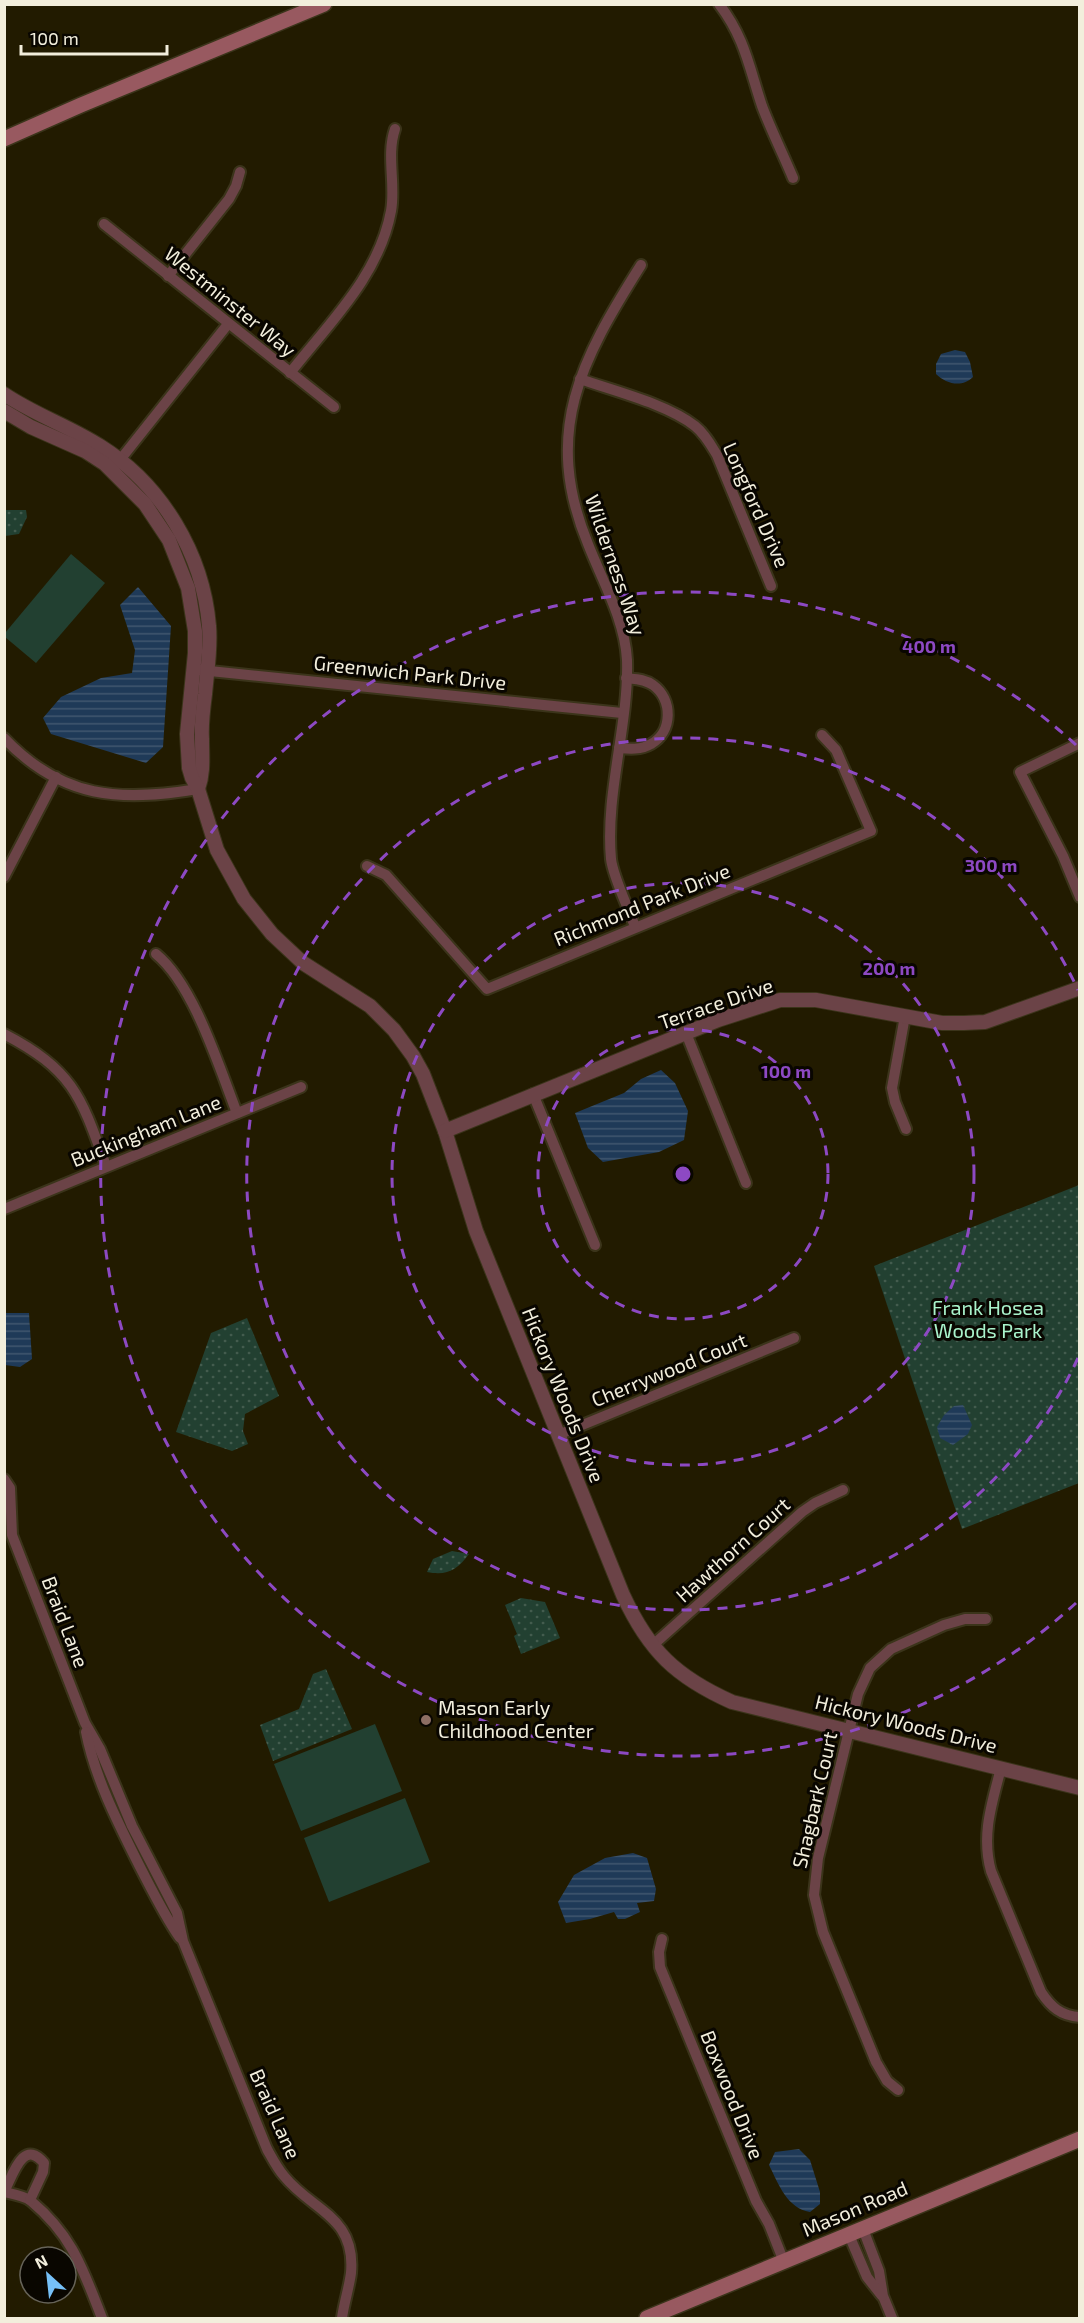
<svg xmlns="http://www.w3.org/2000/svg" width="1084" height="2323" viewBox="0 0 1084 2323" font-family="'Exo 2',sans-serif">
	<defs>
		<pattern id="park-dots" width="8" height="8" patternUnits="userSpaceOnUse" patternTransform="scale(1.5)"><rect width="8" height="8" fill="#224031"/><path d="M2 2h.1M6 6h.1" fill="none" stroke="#435c4e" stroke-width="1.8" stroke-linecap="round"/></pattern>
		<pattern id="water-rules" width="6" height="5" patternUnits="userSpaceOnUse" patternTransform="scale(1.5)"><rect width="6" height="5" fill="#1f3a58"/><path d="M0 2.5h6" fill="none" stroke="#40576f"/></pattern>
	</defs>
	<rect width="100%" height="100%" fill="#221b00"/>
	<!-- park -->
	<g fill="url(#park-dots)">
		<path d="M5,510H26L27,517L19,534L5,536Z"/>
		<path d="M1079,1185V1483L962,1529L874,1266Z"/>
		<path d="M247,1318L279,1396L245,1414L243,1431L248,1444L232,1451L176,1432L211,1333Z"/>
		<path d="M452,1551L469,1554C457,1570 447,1576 427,1572L433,1559Z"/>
		<path d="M521,1598L545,1602L560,1638L521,1654L514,1636L517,1634L505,1605Z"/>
		<path d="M326,1669L352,1729L273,1761L260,1725L299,1709L313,1674Z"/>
	</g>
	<!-- garden -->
	<g fill="#224031">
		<path d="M71,554L105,583L36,663L5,637V633Z"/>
		<path d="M375,1724L402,1791L301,1831L274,1764Z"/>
		<path d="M405,1798L430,1862L329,1902L304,1838Z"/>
	</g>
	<!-- water -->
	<g fill="url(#water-rules)">
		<path d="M955,350L965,352L970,362L973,377C962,388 946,384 936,374V364L941,354Z"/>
		<path d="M138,587L171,626L163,747L146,763L51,734L43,718L61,697L101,678L132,673L135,650L120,605Z"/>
		<path d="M661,1070L675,1083L688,1111L684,1140L659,1152L603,1162L588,1148L575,1113L624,1093L641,1079Z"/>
		<path d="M4,1313H29L32,1359L20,1367L5,1365Z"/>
		<path d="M963,1405L972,1425L968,1434L953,1445L940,1438L937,1427L944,1415L954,1406Z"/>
		<path d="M633,1853L647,1858L656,1889L654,1901L637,1903L640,1912L625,1919H618L614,1912L590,1919L566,1923L558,1902L574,1875L605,1858Z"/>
		<path d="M799,2149L810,2160L820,2192V2204L810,2212C787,2208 779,2185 769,2165L775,2152Z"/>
	</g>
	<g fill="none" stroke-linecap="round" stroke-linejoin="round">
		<!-- minor casing -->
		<g stroke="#3b341a" stroke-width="14">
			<g id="minor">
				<path d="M719,4C745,38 749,67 762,106C771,130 783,154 793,178"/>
				<path d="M104,224L334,407"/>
				<path d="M168,276L229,199L236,186L240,172"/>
				<path d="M290,373C329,323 379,276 391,211C396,185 386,155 395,129"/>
				<path d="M580,379C614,391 667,404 695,426C705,434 711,445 717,455L771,586"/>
				<path d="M116,465L228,324"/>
				<path d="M200,670L622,713"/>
				<path d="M4,738C62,799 120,802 198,789"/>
				<path d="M1080,743L1020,772L1063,856L1080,897"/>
				<path d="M619,748C629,749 641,750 651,744C673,732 673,699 653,685C645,679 635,679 626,678"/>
				<path d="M367,866L386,875L487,989L871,831L836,750L822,735"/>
				<path d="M4,877L56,777"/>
				<path d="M635,927C629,909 613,877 611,859C605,793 629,725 627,660C625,620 602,580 588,544C542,432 581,360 641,265"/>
				<path d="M156,954C194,985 219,1067 237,1113"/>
				<path d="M905,1016L892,1088L895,1102L906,1129"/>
				<path d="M686,1033L746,1183"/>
				<path d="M4,1034C73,1070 81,1096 106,1166"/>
				<path d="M533,1094L595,1245"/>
				<path d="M4,1209L301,1087"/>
				<path d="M558,1435L794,1338"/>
				<path d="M4,1479L10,1488L12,1535L85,1723L100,1749L132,1826L177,1913L183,1941L267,2149C272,2158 277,2168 284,2176C312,2211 356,2216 351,2273C349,2288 344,2303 342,2318"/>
				<path d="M653,1645L802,1512L815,1503L843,1490"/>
				<path d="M86,1732C95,1778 118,1823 139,1865C152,1890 164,1915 180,1938"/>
				<path d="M1001,1768C992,1803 981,1835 991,1871L1041,1992C1051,2007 1061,2016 1080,2017"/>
				<path d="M662,1939L659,1952L660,1967L756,2201L769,2224L784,2262"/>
				<path d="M898,2090L887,2081L876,2062L823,1932L814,1895L818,1858L858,1694L870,1668L891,1649L944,1625L965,1619H986"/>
				<path d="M4,2192C12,2194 25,2196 31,2201C73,2236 83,2270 102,2318"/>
				<path d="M4,2192C13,2175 23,2138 44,2163L43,2172L30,2200"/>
				<path d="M863,2229L879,2271L883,2296L892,2318"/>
				<path d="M849,2235L867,2277L882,2296"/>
			</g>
		</g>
		<!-- tertiary casing -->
		<g stroke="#3b341a" stroke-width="16">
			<g id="tertiary">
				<path d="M4,394C35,415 69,426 100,446C162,485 203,554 209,626C211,649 207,672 205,694C203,709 201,724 202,739C202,757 204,772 198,789"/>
				<path d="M4,411L31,427L85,451L105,464L145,504L169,540L188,588L195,631V653L187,734L189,768L192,778L198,789L217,850L244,899L272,934L303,963L370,1006L394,1030L413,1056L423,1074L445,1131L476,1231L623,1595C649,1651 676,1677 732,1702L1080,1788"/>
				<path d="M445,1131L718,1020L780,1000H816L942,1023H964L985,1022L1080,988"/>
			</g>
		</g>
		<!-- secondary casing -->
		<g stroke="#3b341a" stroke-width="18">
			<g id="secondary">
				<path d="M4,139L81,105L324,4"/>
				<path d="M647,2318L1080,2139"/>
			</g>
		</g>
		<!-- minor -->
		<use href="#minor" stroke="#6b4347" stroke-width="10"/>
		<!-- tertiary -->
		<use href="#tertiary" stroke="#6b4347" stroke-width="14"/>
		<!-- secondary -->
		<use href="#secondary" stroke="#985960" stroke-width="15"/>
	</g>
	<!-- distance rings -->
	<g fill="none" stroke="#8d49c3" stroke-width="3" stroke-dasharray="10 8">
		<circle cx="683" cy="1174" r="145"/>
		<circle cx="683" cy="1174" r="291"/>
		<path d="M1078 1358A436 436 0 1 1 1078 990"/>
		<path d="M1076 1603A582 582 0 1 1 1076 745"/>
	</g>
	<!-- markers -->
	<circle fill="#8d6e63" stroke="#090600" stroke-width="2" cx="426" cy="1720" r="6"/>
	<g text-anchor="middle" stroke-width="6" stroke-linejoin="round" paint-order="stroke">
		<!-- street labels -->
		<g font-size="20" fill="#f2eedc" stroke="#090600">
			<text transform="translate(230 302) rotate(39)" y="7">Westminster Way</text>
			<text transform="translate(756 505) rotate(66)" y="7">Longford Drive</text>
			<text transform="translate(615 565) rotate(71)" y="7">Wilderness Way</text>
			<text transform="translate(410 673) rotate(6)" y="7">Greenwich Park Drive</text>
			<text transform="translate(642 905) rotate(-22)" y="7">Richmond Park Drive</text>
			<text transform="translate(716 1004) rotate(-19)" y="7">Terrace Drive</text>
			<text transform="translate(146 1131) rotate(-22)" y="7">Buckingham Lane</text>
			<text transform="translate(669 1370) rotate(-22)" y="7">Cherrywood Court</text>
			<text transform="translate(563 1395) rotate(68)" y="7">Hickory Woods Drive</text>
			<text transform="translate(733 1550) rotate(-42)" y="7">Hawthorn Court</text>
			<text transform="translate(65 1622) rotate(69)" y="7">Braid Lane</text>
			<text transform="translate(906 1724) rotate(14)" y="7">Hickory Woods Drive</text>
			<text transform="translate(815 1800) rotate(-77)" y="7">Shagbark Court</text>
			<text transform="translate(732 2095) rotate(68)" y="7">Boxwood Drive</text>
			<text transform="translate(275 2114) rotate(66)" y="7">Braid Lane</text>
			<text transform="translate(855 2209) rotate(-23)" y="7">Mason Road</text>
		</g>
		<!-- park labels -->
		<g font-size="20" fill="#a9f3cb" stroke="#090600">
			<text x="988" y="1315">Frank Hosea<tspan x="988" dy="23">Woods Park</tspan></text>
		</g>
		<!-- poi labels -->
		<g font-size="20" fill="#f2eedc" stroke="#090600" text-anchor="start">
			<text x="438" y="1715">Mason Early<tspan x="438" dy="23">Childhood Center</tspan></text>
		</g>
	</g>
	<circle cx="683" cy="1174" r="9" fill="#8d49c3" stroke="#090600" stroke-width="3"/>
	<g font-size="18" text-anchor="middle" font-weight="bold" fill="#8d49c3" stroke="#090600" stroke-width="6" stroke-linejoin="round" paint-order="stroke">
		<text x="929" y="653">400 m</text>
		<text x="991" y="872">300 m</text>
		<text x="889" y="975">200 m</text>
		<text x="786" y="1078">100 m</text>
	</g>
	<!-- border -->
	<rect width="1084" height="2323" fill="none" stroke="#f2eedc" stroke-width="12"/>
	<!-- north arrow -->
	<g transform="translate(48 2275) rotate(333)"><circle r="28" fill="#090600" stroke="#666358" stroke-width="1.5"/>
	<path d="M0-4.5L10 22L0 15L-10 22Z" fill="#76c0f7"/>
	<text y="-9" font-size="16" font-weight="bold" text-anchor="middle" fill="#f2eedc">N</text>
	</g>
	<!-- scale -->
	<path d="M21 45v9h146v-9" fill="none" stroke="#f2eedc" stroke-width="3"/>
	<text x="30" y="45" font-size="18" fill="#f2eedc" stroke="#090600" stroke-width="4.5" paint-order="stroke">100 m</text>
</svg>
